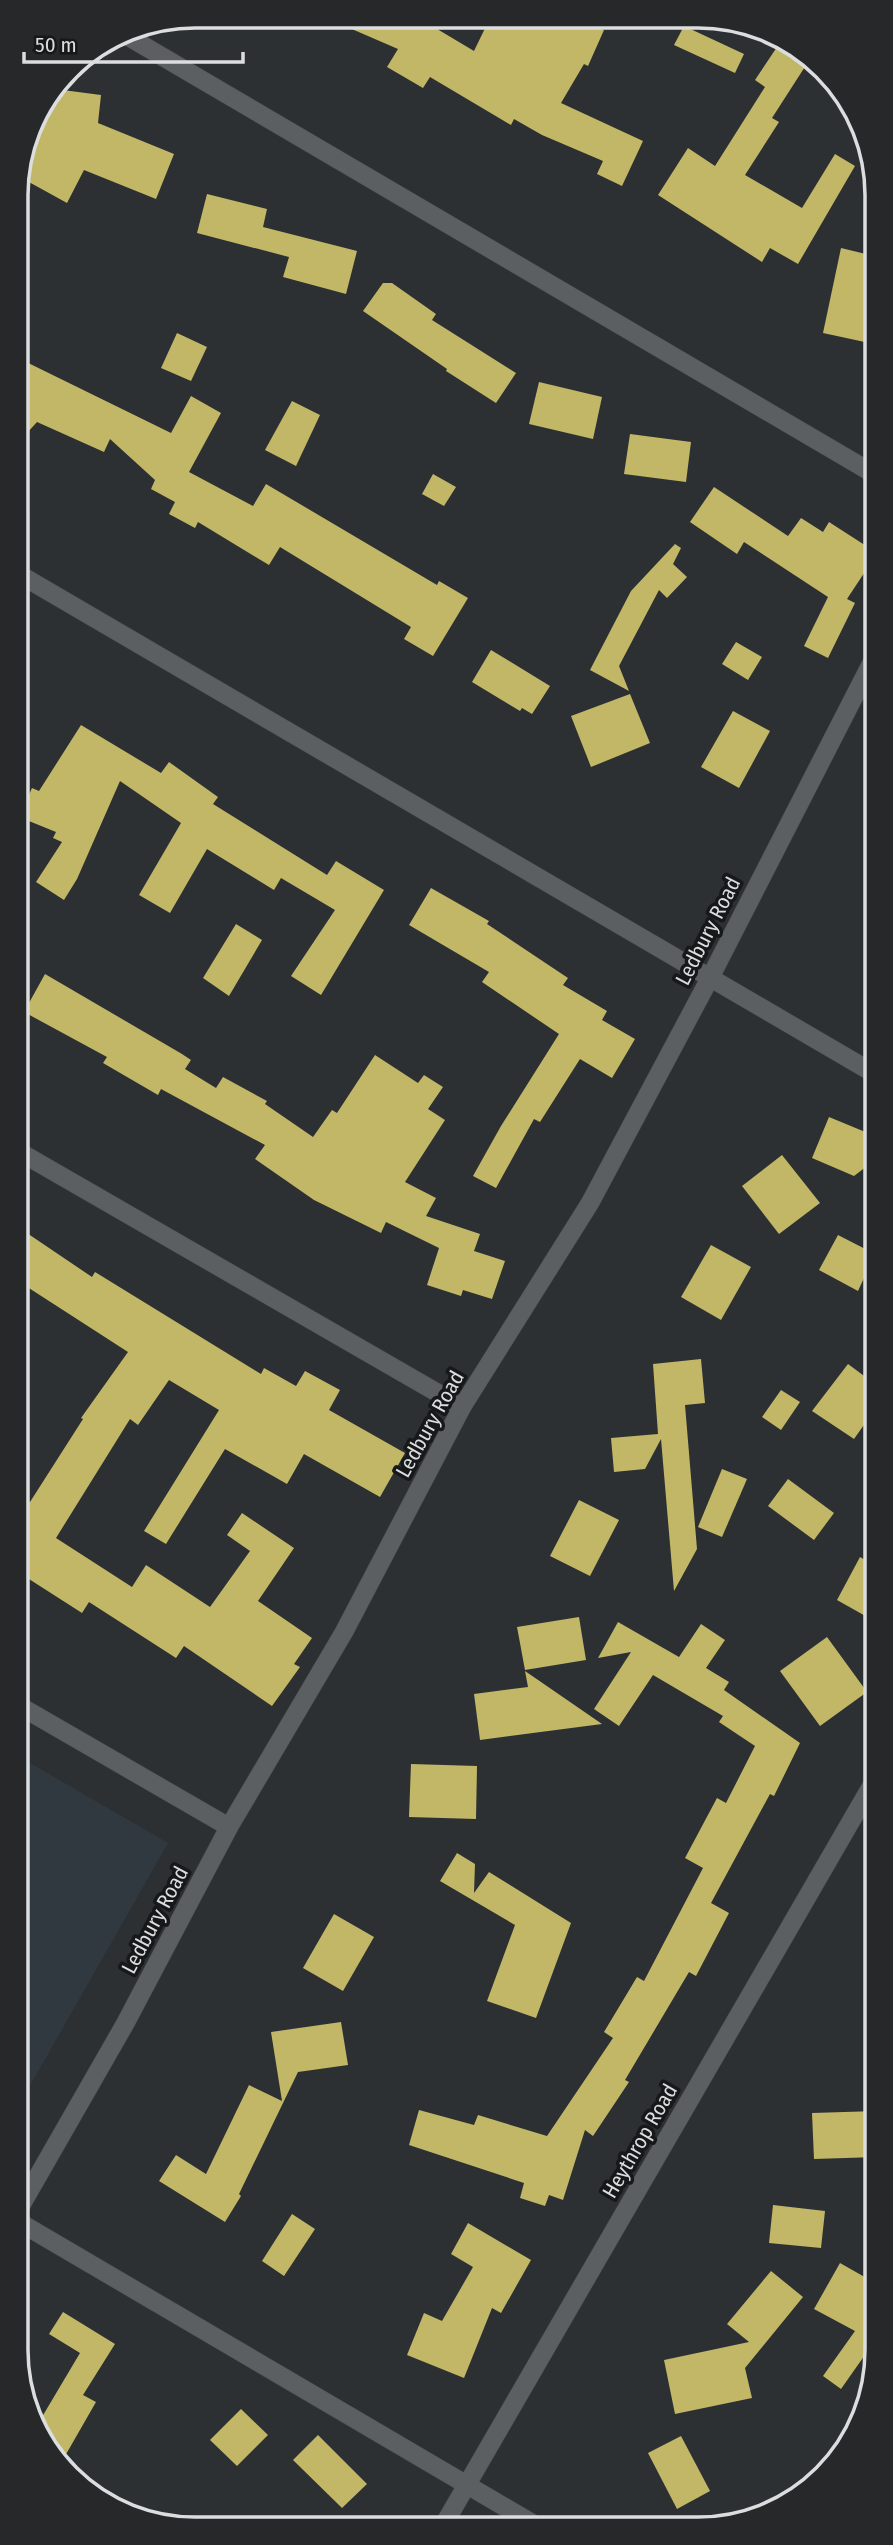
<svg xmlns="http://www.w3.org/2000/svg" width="893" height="2545" viewBox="0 0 893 2545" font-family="'Fira Sans Condensed',sans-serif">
	<rect width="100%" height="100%" fill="#2c3032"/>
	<!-- built -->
	<path fill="#313940" d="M18,1756L168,1843L19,2105Z"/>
	<!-- building -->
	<g fill="#c2b767">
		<path d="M324,17H417L474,51L490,18H578L604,30L588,66L584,64L561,103L643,141L622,186L597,174L603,161L542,135L514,119L511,125L430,77L423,88L387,67L398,49Z"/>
		<path d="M684,26L744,54L735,73L674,45Z"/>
		<path d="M779,44L808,62L772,118L779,122L745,175L802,208L835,154L855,166L798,264L770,248L762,262L658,195L688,148L715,166L765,87L755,80Z"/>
		<path d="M55,89L101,95L98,123L174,154L156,199L84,170L67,203L18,176L34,116Z"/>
		<path d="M207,194L267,209L263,227L357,251L346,294L283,277L289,257L197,233Z"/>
		<path d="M841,248L874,256V344L823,333Z"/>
		<path d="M383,283H392L436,314L432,320L516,373L496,403L446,371L447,369L363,311Z"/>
		<path d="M177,333L207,347L191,381L161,368Z"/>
		<path d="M16,357L171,433L191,396L221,413L189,472L253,506L266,484L437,585L439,581L468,598L433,656L404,639L411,627L280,547L269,565L198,522L195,528L169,514L175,502L151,489L155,480L110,439L104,452L37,422L17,444Z"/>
		<path d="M539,382L602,397L593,439L529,424Z"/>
		<path d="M292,401L320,415L296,466L265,450Z"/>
		<path d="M630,434L691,442L686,482L624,474Z"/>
		<path d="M433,474L456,487L444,506L422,494Z"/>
		<path d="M714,487L788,536L801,518L823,532L829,522L874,551V558L847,599L855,603L828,658L804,646L828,597L744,542L737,554L690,522Z"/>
		<path d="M675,544L681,548L673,564L687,577L667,598L659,590L619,666L629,691L590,670L631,591Z"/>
		<path d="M736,642L762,657L748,680L722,664Z"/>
		<path d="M491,650L550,686L532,714L522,708L520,711L472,682Z"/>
		<path d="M630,694L650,743L591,767L571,716Z"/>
		<path d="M733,711L770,731L739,788L701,767Z"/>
		<path d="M81,725L161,773L169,762L218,797L213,804L327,875L336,861L384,890L321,995L291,976L335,910L281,878L274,890L207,849L170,913L139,895L181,823L120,781L77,879L64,900L36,882L62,842L53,838L56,832L19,817L32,788L39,791Z"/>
		<path d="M431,888L489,921L487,924L568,978L563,985L607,1011L602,1020L635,1039L612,1078L580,1059L540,1122L534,1119L496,1188L473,1176L501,1126L559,1034L482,982L489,972L409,925Z"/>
		<path d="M236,924L262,940L229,996L203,978Z"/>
		<path d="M45,974L182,1054L191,1060L185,1069L216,1088L223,1077L267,1101L265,1104L313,1137L332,1110L337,1113L375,1055L418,1083L424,1075L443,1087L428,1109L445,1120L405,1182L436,1198L426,1216L480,1234L474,1251L505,1261L492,1299L463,1290L461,1296L427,1285L439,1248L386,1222L381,1233L314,1200L255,1159L265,1145L161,1089L158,1095L103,1063L107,1057L24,1012Z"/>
		<path d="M829,1117L875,1136V1160L854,1176L812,1158Z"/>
		<path d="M782,1155L820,1203L779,1234L742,1186Z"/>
		<path d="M18,1227L92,1277L95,1272L261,1374L264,1368L296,1386L305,1371L340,1390L329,1410L405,1453L380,1497L304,1454L287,1484L225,1449L166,1544L144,1531L219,1410L169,1380L138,1425L130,1419L56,1538L132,1587L146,1565L210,1607L250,1551L227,1535L242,1513L294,1548L258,1601L312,1638L294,1664L300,1667L272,1706L184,1646L176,1658L89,1602L82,1613L18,1572V1497L30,1502L83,1419L81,1418L128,1352L18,1281Z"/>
		<path d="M838,1235L875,1254L858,1291L819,1270Z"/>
		<path d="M711,1245L751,1267L721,1320L681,1297Z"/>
		<path d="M701,1359L705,1403L685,1405L697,1549L674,1591L661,1439L645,1469L614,1472L611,1438L658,1434L653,1364Z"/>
		<path d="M848,1364L875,1384L876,1408L854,1439L812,1411Z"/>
		<path d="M781,1390L800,1402L781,1430L762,1417Z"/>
		<path d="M722,1469L747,1479L722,1537L698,1527Z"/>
		<path d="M788,1479L834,1513L814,1540L768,1506Z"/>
		<path d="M579,1500L619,1520L590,1576L550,1556Z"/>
		<path d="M860,1557L876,1566V1622L837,1600Z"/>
		<path d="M579,1617L586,1660L525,1670L517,1627Z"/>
		<path d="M618,1622L679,1657L701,1624L725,1640L706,1668L729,1682L724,1690L800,1743L774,1796L770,1794L711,1903L729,1913L696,1976L689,1972L625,2080L629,2082L593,2136L585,2130L563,2200L549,2195L545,2206L520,2198L524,2183L409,2145L419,2110L474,2125L478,2115L547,2136L613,2038L604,2032L637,1977L644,1981L703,1868L685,1858L717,1798L726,1803L755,1746L719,1722L723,1716L653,1675L619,1726L594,1709L631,1652L598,1658Z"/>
		<path d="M827,1637L867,1692L820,1726L780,1671Z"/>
		<path d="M525,1671L602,1724L480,1740L474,1694L528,1687Z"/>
		<path d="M411,1764L477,1766L476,1819L409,1817Z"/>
		<path d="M457,1853L475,1864L474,1893L489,1872L571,1923L536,2018L487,2001L515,1925L440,1881Z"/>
		<path d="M334,1914L374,1937L343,1991L303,1968Z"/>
		<path d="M341,2022L348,2065L298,2072L239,2194L241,2196L225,2222L159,2181L176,2155L206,2174L249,2085L282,2101L271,2032Z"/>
		<path d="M877,2111V2157L814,2159L812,2113Z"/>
		<path d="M773,2205L825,2211L821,2248L769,2243Z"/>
		<path d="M292,2214L315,2229L284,2276L262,2261Z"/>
		<path d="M468,2223L531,2260L501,2313L492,2308L464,2378L407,2355L424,2313L442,2321L473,2267L451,2254Z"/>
		<path d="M840,2263L877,2284V2344L874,2342L841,2389L823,2376L855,2331L814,2309Z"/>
		<path d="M771,2271L803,2297L745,2368L752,2398L675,2414L664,2360L749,2342L727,2324Z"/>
		<path d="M63,2312L115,2344L83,2395L96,2402L61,2463L39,2422L80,2353L49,2334Z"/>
		<path d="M241,2409L268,2435L237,2466L210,2440Z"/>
		<path d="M318,2435L367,2484L342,2508L293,2460Z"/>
		<path d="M681,2436L710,2491L677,2509L648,2453Z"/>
	</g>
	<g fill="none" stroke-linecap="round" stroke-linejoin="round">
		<!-- minor casing -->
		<g stroke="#484b4d" stroke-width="19">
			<g id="minor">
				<path d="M122,33L874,474"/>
				<path d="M17,573L875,1074"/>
				<path d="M18,1151L462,1407"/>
				<path d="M18,1705L229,1827"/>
				<path d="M19,2209L125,2024L229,1827L344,1632L462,1407L590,1203L710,978L874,658"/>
				<path d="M19,2222L537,2526"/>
				<path d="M443,2526L876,1778"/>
			</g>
		</g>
		<!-- minor -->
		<use href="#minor" stroke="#5b5f62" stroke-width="18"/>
	</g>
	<g text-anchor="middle" stroke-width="7" stroke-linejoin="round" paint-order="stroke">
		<!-- street labels -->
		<g font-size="21" fill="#dbdddf" stroke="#161819">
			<text transform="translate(708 931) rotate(-63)" y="7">Ledbury Road</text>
			<text transform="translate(430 1424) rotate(-61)" y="7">Ledbury Road</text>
			<text transform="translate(155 1920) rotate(-62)" y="7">Ledbury Road</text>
			<text transform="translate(640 2141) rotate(-60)" y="7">Heythrop Road</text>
		</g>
	</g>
	<!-- crop -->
	<path d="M0 0H893V2545H0ZM195 28H698A167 167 0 0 1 865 195V2350A167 167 0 0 1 698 2517H195A167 167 0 0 1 28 2350V195A167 167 0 0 1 195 28Z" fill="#262829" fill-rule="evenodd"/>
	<path fill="none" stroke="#dbdddf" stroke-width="3.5" d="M195 28H698A167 167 0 0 1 865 195V2350A167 167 0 0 1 698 2517H195A167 167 0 0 1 28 2350V195A167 167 0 0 1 195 28Z"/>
	<!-- scale -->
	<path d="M24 52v10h219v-10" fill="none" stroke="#dbdddf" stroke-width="3.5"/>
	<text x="35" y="52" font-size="21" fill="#dbdddf" stroke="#161819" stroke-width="5" paint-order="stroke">50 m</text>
</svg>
